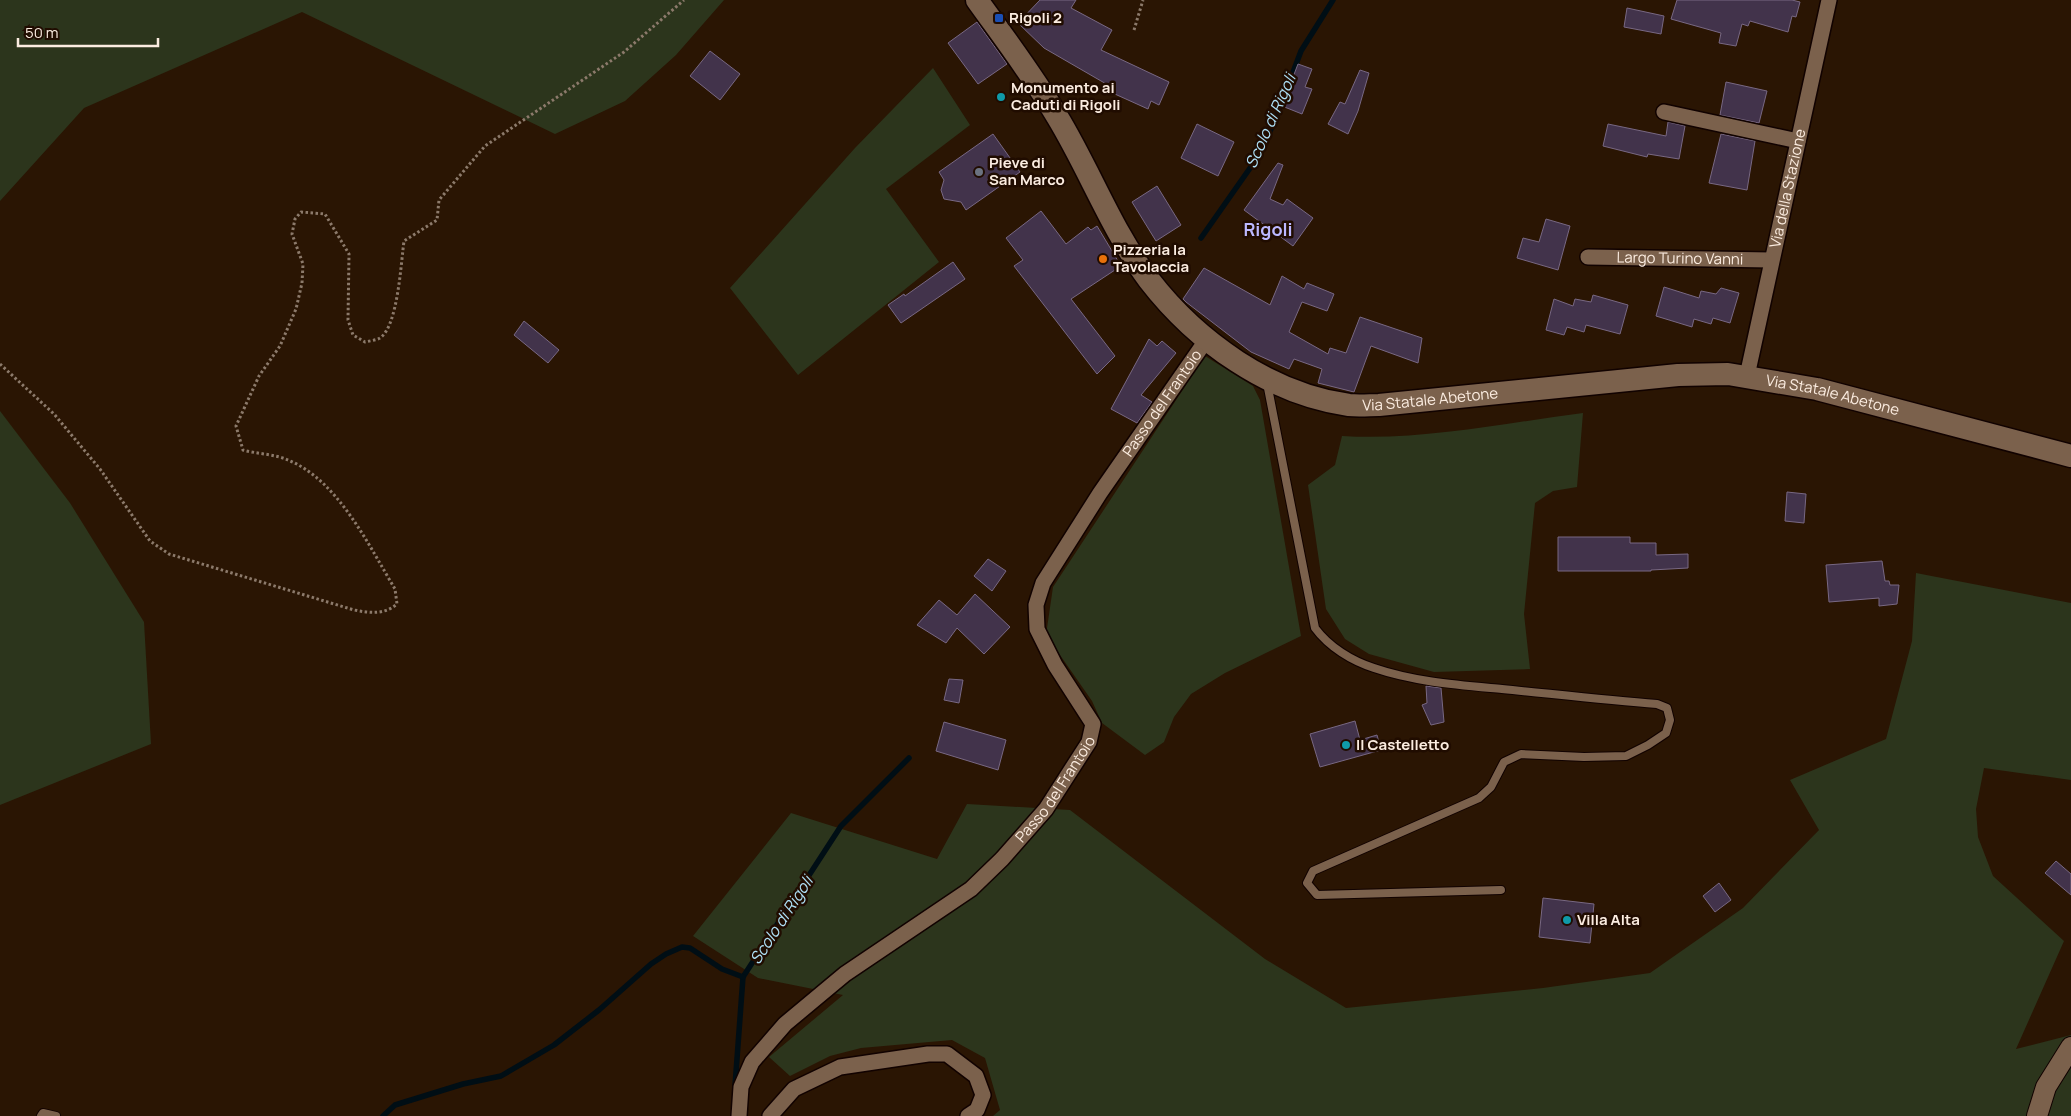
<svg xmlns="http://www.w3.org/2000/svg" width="2071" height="1116" viewBox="0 0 2071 1116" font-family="Manrope,sans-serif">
	<rect width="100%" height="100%" fill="#2a1503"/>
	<!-- green -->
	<g fill="#2c351c">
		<path d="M0,0H724L676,55L625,101L555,134L302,12L84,108L0,201Z"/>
		<path d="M933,68L970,125L886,189L939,262L798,375L730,288L855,148Z"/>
		<path d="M1205,356L1253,386L1260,400L1301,636L1225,673L1191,694L1174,717L1164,742L1145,755L1102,723L1092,701L1046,635L1053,587Z"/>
		<path d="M0,411L70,503L144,622L151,744L0,805Z"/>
		<path d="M1583,413L1577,487L1553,491L1535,503L1524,614L1530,669L1434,672L1369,654L1345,639L1326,609L1308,485L1335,465L1342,436C1421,441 1504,423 1583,413Z"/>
		<path d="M1916,573L2071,603V780L1984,768L1976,809L1978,837L1993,876L2064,941L2016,1049L2071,1035V1116H993L1000,1110L985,1058L952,1040L861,1048L830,1056L790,1076L769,1057L843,995L758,978L693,936L791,813L937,859L967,804L1070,810L1265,959L1346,1008L1543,988L1650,973L1743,908L1819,830L1790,780L1886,739L1912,641Z"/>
	</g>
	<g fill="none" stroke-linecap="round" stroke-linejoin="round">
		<!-- stream -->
		<g stroke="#000e15" stroke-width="5.5">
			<path d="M1201,238L1255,161L1274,123L1301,51L1333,0"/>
			<path d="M735,1086L743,977L841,826L909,758"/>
			<path d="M383,1116L395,1105L463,1084L501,1076L554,1045L599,1010L651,964L666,954L682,947L690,948L722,969L743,977"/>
		</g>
	</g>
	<!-- building -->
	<g fill="#42334b" stroke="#786883">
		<path d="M1040,0H1076L1071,8L1112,30L1101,50L1169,82L1159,105L1151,101L1148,109L1106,90L1108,85L1044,48L1018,23Z"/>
		<path d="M1677,0H1792L1800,2L1796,17L1792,16L1788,32L1750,21L1748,26L1742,24L1736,46L1719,43L1721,33L1671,19Z"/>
		<path d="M1627,8L1664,16L1661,34L1624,27Z"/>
		<path d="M977,22L1007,64L978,84L948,43Z"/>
		<path d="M710,51L740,74L720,100L690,76Z"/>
		<path d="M1298,64L1312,69L1305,87L1312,89L1302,114L1282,106Z"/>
		<path d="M1360,70L1369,73L1358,111L1348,134L1328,124L1340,102L1345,104Z"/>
		<path d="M1726,82L1767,91L1759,123L1720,115Z"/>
		<path d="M1668,122L1685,126L1679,159L1648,154L1647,157L1603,146L1608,124L1666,136Z"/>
		<path d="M1197,124L1234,142L1218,176L1181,158Z"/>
		<path d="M993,134L1020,172L966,210L961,202L944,199L941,190L944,180L939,172Z"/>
		<path d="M1721,134L1755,141L1747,190L1709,183Z"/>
		<path d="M1278,163L1283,165L1270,199L1283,205L1287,199L1313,218L1293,246L1244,210Z"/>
		<path d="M1157,186L1181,225L1156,241L1132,202Z"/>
		<path d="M1041,211L1066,244L1088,227L1091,230L1097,226L1121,266L1071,299L1115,356L1097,374L1014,266L1023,260L1006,238Z"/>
		<path d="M1546,219L1570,226L1558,270L1517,258L1523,238L1539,242Z"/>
		<path d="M953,262L965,279L901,323L888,305L904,294L905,296Z"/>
		<path d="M1204,268L1270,305L1282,276L1304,289L1307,283L1334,294L1327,311L1302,302L1289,332L1328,354L1330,348L1346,353L1360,317L1422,338L1418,363L1371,346L1354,392L1318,383L1322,369L1294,359L1289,369L1251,352L1186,302L1183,299Z"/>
		<path d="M1664,287L1699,298L1701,291L1716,294L1721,288L1739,293L1730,323L1713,318L1711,324L1694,319L1692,327L1656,316Z"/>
		<path d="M1593,295L1628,305L1620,334L1586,325L1584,332L1567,327L1564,335L1546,330L1554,299L1573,306L1575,299L1591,302Z"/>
		<path d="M524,321L559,350L548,363L514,335Z"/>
		<path d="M1149,339L1157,346L1162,341L1176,353L1141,395L1152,402L1137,423L1111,409Z"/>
		<path d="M1787,492L1806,494L1804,523L1785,521Z"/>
		<path d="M1558,537H1630V543H1656V555L1688,554V568L1651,570V571H1558Z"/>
		<path d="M988,559L1006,571L992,591L974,576Z"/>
		<path d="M1882,561L1885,581H1889L1890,585H1899L1897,604L1879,606V598L1829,602L1826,565Z"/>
		<path d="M975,594L1010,627L984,654L957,628L946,643L917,625L939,600L957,615Z"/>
		<path d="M949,679L963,680L959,703L944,700Z"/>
		<path d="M1426,686L1441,688L1444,722L1431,725L1422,705L1427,703Z"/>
		<path d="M1355,721L1360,740L1377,735L1381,750L1320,767L1310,734Z"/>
		<path d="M944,722L1006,740L998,770L936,751Z"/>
		<path d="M2056,861L2071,874V895L2045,873Z"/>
		<path d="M1719,883L1731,900L1715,912L1703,896Z"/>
		<path d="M1543,898L1594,904L1590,943L1539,937Z"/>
	</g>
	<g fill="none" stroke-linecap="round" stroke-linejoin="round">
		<!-- service casing -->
		<g stroke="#110200" stroke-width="10">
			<g id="service">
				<path d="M1267,383L1315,628C1329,647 1352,661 1374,668C1415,682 1459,685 1502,689C1553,694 1605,700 1657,704L1667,708L1670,720L1666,733L1648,745L1626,756L1584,757L1521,754L1504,762L1491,787L1479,798L1313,871L1307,883L1317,895L1501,890"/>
				<path d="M41,1116L43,1113L56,1116"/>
			</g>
		</g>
		<!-- minor casing -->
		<g stroke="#110200" stroke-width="18">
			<g id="minor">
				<path d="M1664,112L1798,141"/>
				<path id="s1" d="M1588,257L1771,260"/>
				<path id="s2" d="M1747,376L1829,0"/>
				<path id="s3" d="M739,1116L741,1087L752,1062L785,1024L845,974L971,889L1002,859L1046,809L1089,742L1093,724L1055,665L1037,629L1036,605L1043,583L1100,493L1207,339"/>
				<path d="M770,1116L794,1089L840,1067L928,1054H947L976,1076L983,1095L977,1110L968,1116"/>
			</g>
		</g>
		<!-- tertiary casing -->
		<g stroke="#110200" stroke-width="22">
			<path id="tertiary" d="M2037,1116L2046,1087L2071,1047"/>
		</g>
		<!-- secondary casing -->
		<g stroke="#110200" stroke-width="25">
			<g id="secondary">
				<path id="s4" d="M977,0C1005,39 1034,77 1058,118C1090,171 1112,231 1149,280C1197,342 1270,394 1349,405C1359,406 1370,405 1379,405L1678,375L1728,374L1817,389L2071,456"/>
			</g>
		</g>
		<!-- path -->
		<g stroke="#8c7a6b" stroke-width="3" stroke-dasharray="2.5 2.5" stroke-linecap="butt">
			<path d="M1134,30L1143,0"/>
			<path d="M0,364L54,414L100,469L150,541L169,554L354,610C370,613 384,615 397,604L395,589C369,546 338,480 288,460C275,454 257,454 243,450L236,426L259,376L280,346L296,309L302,283L303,264L292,234L295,219L301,212L325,214L349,254L348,320L353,335L365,342C369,341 377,340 380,338C398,326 401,262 404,241L437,220L439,200L485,146L624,52L684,0"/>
		</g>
		<!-- service -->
		<use href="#service" stroke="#7b614c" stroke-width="8"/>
		<!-- minor -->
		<use href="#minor" stroke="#7b614c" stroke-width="15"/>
		<!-- tertiary -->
		<use href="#tertiary" stroke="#7b614c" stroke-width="20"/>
		<!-- secondary -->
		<use href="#secondary" stroke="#7b614c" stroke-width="22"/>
	</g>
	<!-- markers -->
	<rect fill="#1a4fb4" stroke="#200c00" stroke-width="2" x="994" y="13" width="10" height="10" rx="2.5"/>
	<g fill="#0f9aa8" stroke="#200c00" stroke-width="2">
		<circle cx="1001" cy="97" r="5"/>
		<circle cx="1346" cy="745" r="5"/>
		<circle cx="1567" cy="920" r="5"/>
	</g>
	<circle fill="#6b7280" stroke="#200c00" stroke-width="2" cx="979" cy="172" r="5"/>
	<circle fill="#e8710a" stroke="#200c00" stroke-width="2" cx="1103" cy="259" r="5"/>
	<g text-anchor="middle" stroke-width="5" stroke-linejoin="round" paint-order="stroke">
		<!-- poi labels -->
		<g font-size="15" font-weight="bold" fill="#fbece0" stroke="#200c00" text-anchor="start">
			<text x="1009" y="23">Rigoli 2</text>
			<text x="1011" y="93">Monumento ai<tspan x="1011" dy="17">Caduti di Rigoli</tspan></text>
			<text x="989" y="168">Pieve di<tspan x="989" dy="17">San Marco</tspan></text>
			<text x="1113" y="255">Pizzeria la<tspan x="1113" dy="17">Tavolaccia</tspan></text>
			<text x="1356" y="750">Il Castelletto</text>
			<text x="1577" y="925">Villa Alta</text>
		</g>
		<!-- street labels -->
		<g font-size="15" fill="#fbece0" stroke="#200c00">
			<text dy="5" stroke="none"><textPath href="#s2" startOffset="192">Via della Stazione</textPath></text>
			<text dy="5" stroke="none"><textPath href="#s1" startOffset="92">Largo Turino Vanni</textPath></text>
			<text dy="5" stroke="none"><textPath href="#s4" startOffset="1058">Via Statale Abetone</textPath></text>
			<text dy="5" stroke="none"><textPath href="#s4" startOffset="652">Via Statale Abetone</textPath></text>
			<text dy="5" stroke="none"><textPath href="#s3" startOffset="918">Passo del Frantoio</textPath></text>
			<text dy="5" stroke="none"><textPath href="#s3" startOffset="468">Passo del Frantoio</textPath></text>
		</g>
		<!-- water labels -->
		<g font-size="16" font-style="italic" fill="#afe1f7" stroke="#200c00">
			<text transform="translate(1270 121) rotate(-66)" y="6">Scolo di Rigoli</text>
			<text transform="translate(781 920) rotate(-57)" y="6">Scolo di Rigoli</text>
		</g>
		<!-- quarter labels -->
		<g font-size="18" font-weight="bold" fill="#bcb8ff" stroke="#200c00">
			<text x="1268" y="236">Rigoli</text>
		</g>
	</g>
	<!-- scale -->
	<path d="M18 38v8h140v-8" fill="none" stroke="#fbece0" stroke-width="2.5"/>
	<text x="25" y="38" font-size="15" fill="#fbece0" stroke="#200c00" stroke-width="4" paint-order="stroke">50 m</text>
</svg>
